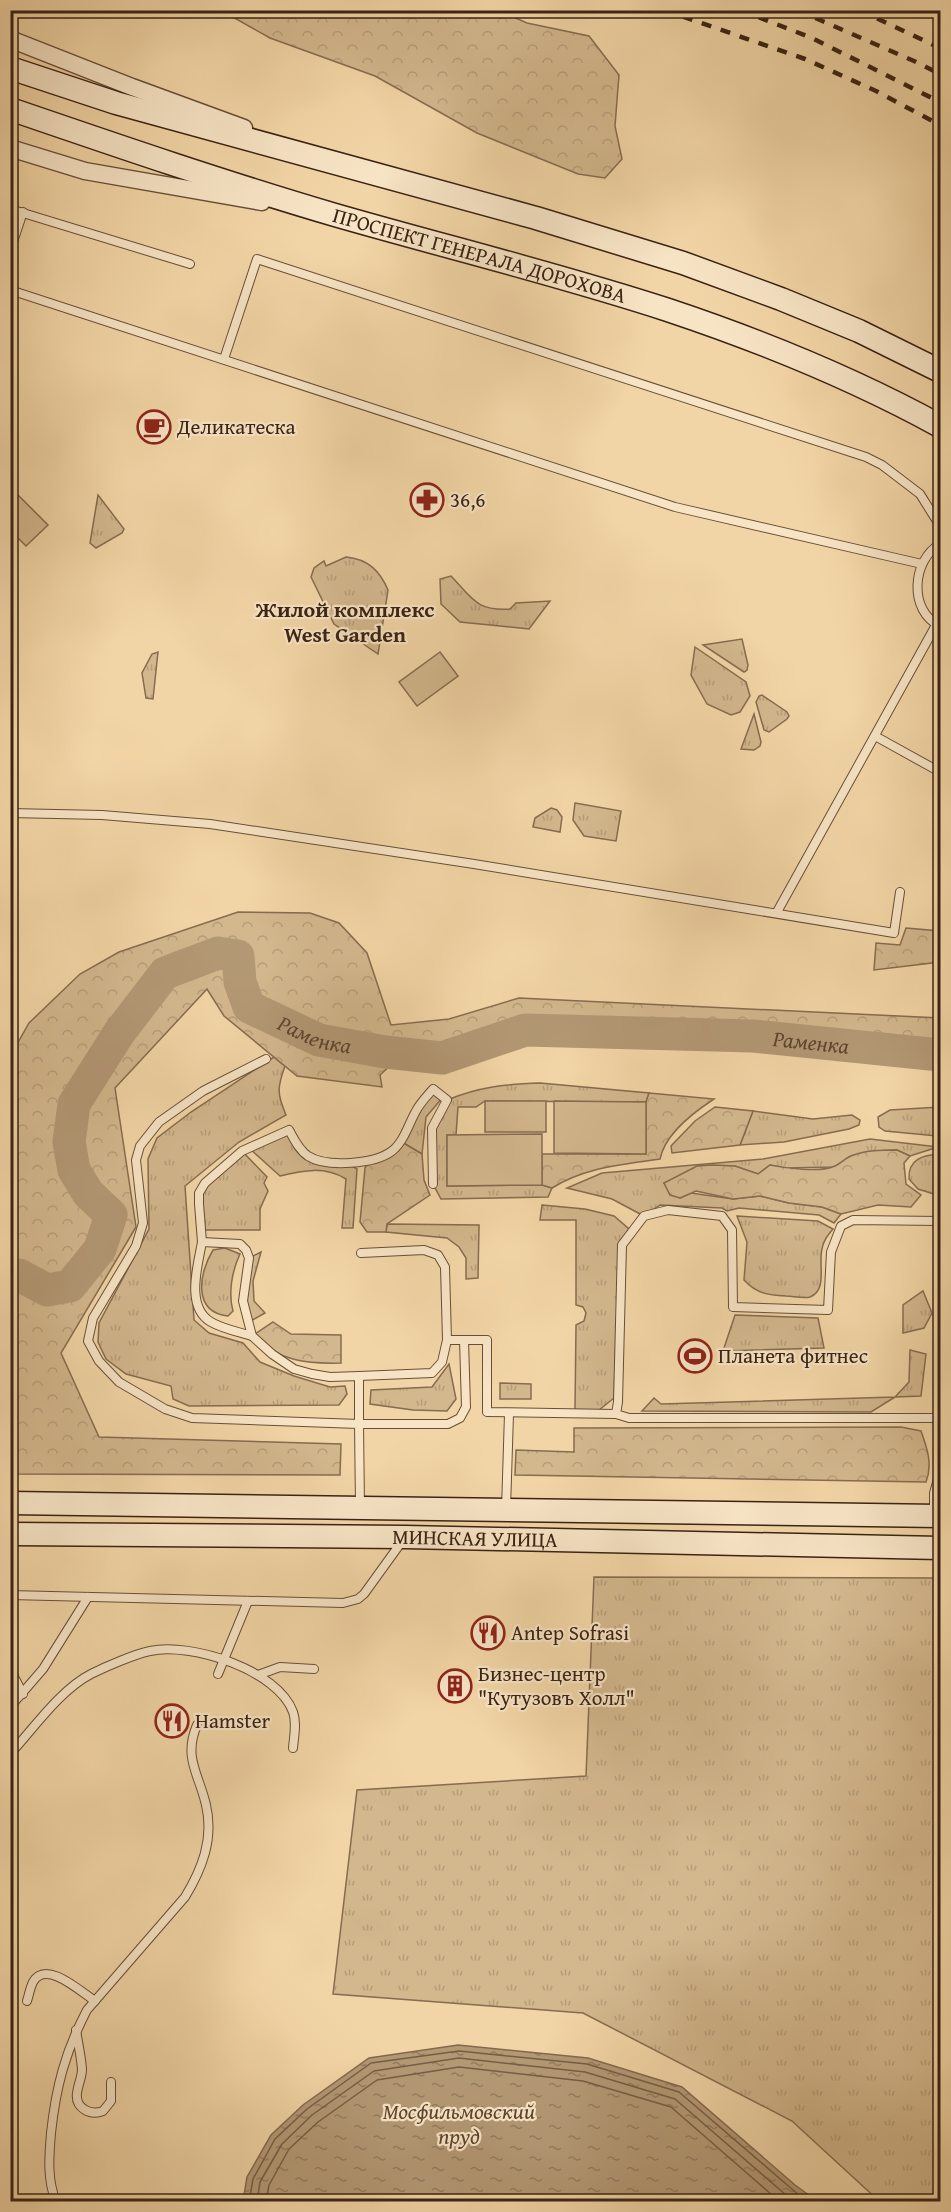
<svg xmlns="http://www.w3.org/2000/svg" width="951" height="2212" viewBox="0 0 951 2212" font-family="'Gentium Book Plus',serif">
	<defs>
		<pattern id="grass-tufts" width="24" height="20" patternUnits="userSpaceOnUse" patternTransform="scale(1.5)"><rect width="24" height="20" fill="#d3b78d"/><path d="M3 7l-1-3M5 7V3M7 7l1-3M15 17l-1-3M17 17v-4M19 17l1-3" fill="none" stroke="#b69d79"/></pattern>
		<pattern id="forest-crowns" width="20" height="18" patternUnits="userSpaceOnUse" patternTransform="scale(1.5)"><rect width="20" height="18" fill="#d3b78d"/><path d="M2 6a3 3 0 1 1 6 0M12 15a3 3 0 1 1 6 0" fill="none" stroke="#b69d79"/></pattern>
		<pattern id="water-ripples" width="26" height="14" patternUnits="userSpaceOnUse" patternTransform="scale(1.5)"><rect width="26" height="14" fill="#b39874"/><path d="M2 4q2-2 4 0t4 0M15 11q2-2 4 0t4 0" fill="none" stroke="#937c5e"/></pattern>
	</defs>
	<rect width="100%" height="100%" fill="#f2d5a6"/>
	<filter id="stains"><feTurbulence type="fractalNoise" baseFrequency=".00333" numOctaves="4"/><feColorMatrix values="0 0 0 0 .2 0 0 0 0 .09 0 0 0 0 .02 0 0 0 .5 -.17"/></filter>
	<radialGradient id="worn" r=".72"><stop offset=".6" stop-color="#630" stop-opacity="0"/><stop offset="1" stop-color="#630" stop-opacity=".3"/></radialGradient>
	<!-- grass -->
	<g fill="url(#grass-tufts)" stroke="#866c50" stroke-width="1.5">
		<path d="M98,495L124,529L122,533L96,548L90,543Z"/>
		<path d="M346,557C368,559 380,571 388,590L378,654L334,624L311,577L314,568L324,561L326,566Z"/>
		<path d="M451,576C473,599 476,611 510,609L516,603L550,601L529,629L460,622L441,604L440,579Z"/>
		<path d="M742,639L748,665L747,670L744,672L703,645Z"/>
		<path d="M695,647L746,682L750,696L740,712L731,715L707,704L691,675Z"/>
		<path d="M158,652L153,699L146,698L142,673L152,654Z"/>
		<path d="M762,695L787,712L789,716L787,719L769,732L764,730L756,702L759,696Z"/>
		<path d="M754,714L761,742L760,746L754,750L741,749Z"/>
		<path d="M575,803L621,811L616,841L584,836L573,820Z"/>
		<path d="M551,808L557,810L562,817L560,832L533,827L535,818Z"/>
		<path d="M274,1057L285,1066C277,1088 277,1094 286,1115L239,1142L185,1186L194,1320L209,1333L243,1343L260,1362L294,1376L330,1387L345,1386L347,1394L339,1405L189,1406L173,1399L171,1386L126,1374L106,1359L98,1342L99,1323L149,1229L148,1159L157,1138L191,1112Z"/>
		<path d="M540,1083L649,1093L646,1102L485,1101L476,1107H458L456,1135H447V1186L542,1185L552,1188L548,1197L441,1199L433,1184L432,1128L447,1100C479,1087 505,1084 540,1083Z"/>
		<path d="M433,1089L443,1097L426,1117L422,1154L400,1141Z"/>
		<path d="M940,1107V1131L937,1136L885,1131L879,1127L878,1117L890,1110Z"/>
		<path d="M753,1111L813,1119L852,1115L860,1120L859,1125L849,1129L784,1142L740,1145Z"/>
		<path d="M289,1130L307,1155L346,1162L357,1169L353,1228H342L346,1179C325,1166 303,1170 280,1176L249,1148Z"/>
		<path d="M870,1139L938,1147L910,1156L897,1150L876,1151L851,1156L834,1167L784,1168L770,1165L758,1174L735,1166L680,1176L664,1183L680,1198L691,1193L733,1199L760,1196L789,1203L822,1207L841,1214L834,1223L819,1215L739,1208L727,1211L722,1208L660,1205L644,1216L612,1199L567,1188L602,1173L763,1159Z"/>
		<path d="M242,1151L267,1177L264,1183L268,1191L260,1209V1230H201C196,1181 208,1181 242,1151Z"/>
		<path d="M940,1154V1196L918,1189L909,1179C908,1159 923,1155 940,1154Z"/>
		<path d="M542,1205L585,1209L614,1216L629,1229L619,1244L614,1398L599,1410H575L576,1325L584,1321L586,1313L583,1307L576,1305V1220H540Z"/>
		<path d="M737,1216L818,1221L833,1229C828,1235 823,1241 822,1249C818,1264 828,1290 810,1297C803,1299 793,1296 786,1296C768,1295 757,1294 744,1280L747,1242Z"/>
		<path d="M387,1224L479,1225L478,1278L466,1279V1258L459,1247L447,1238L386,1232Z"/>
		<path d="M225,1248L240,1254C232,1271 228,1293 233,1311L228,1316C192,1312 199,1273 213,1250Z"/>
		<path d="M261,1252L253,1281L254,1301L265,1313L249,1322L243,1301L249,1258Z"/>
		<path d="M923,1291L932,1313L924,1328L903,1333V1305Z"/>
		<path d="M735,1315L818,1318L824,1348L723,1351Z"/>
		<path d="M910,1350L926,1354L921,1396L895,1397L871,1412L642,1411L654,1398L661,1404L895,1397L909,1382Z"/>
		<path d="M449,1364L456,1399L447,1411L413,1410L370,1404L371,1390L432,1387Z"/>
		<path d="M500,1383L531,1384V1399H500Z"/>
		<path d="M594,1577L940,1578V2201H879L792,2121L583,2013L333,1994L357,1790L586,1776Z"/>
	</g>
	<!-- forest -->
	<g fill="url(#forest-crowns)" stroke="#866c50" stroke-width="1.5">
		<path d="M222,11H500L527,23L589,36L619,75L615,126L622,159L605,178L578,174L477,133L375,76L270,38Z"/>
		<path d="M238,912L310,913L339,923L367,953L391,1025L449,1019L519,998L940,1018V1055L753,1036L526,1030L442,1058L403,1054L380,1075L382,1087L297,1076L224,1016L207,989L115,1088L136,1227L61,1353L99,1437L341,1444L340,1475L11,1474V1055L29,1023L80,974L119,952Z"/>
		<path d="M906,928L940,931V962L874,970L876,943L900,945Z"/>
		<path d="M649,1093L714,1099C694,1112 665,1134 660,1159C621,1165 586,1167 552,1188L542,1185V1154H646V1102Z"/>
		<path d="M715,1107L753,1111L740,1145L672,1153L671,1146L695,1121Z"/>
		<path d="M400,1141L422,1154L424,1180L430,1195L387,1224L386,1232H367L360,1222L365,1168L369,1161Z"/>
		<path d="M897,1150L910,1156L904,1163L906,1184L921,1195L911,1207L878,1205L841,1214L822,1207L789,1203L760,1196L733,1199L696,1191L680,1198L670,1195L664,1183L697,1166L713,1165L735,1166L758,1174L770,1165C785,1168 821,1173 835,1166C841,1164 845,1158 851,1156C865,1150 882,1150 897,1150Z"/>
		<path d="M273,1322L291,1334L341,1335V1363C306,1364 280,1361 252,1336Z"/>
		<path d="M901,1427L921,1431C927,1448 933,1464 926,1482L515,1475L516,1450L574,1452V1428Z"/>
	</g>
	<!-- pitch -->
	<g fill="#d3b78d" stroke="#866c50" stroke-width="1.5">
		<path d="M12,489L48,525L26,546L11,531L10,491Z"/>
		<path d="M440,652L458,676L417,706L399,682Z"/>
		<rect x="485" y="1101" width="61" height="31"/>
		<path d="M554,1101L646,1102V1154L554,1153Z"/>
		<path d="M542,1134V1185L447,1186V1135Z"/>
	</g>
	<!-- water -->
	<path fill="url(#water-ripples)" stroke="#83694e" stroke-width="1.5" d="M458,2045L588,2058L682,2087L795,2185L817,2201H243L247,2177L271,2135L303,2105L369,2058Z"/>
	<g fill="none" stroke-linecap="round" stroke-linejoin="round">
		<!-- shore -->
		<g stroke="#765d44" stroke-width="1.5">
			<path d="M249,2202L253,2179L275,2139L307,2109L371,2063L459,2051L587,2064L679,2092L807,2202"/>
			<path d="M257,2202L260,2182L282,2144L312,2115L374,2071L459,2058L585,2072L675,2099L794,2202"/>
			<path d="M266,2202L269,2185L289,2149L318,2122L377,2080L459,2067L583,2081L671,2107L780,2202"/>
		</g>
		<!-- river -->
		<path stroke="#b39874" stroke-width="33" id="s1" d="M10,1276L19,1275L47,1290L70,1286L100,1249L111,1215L88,1193L74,1170L69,1142L74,1104L119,1033L165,973L218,953L238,956L240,982L249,1007L319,1040L385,1052L442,1058L525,1030L753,1036L940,1055"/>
		<!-- service casing -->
		<g stroke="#684f38" stroke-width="10">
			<g id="service">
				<path d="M10,209L190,264"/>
				<path d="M10,251L23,212"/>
				<path d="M10,290L675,507L922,564"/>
				<path d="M224,359L257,259L866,457L882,465L920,494L940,526"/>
				<path d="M940,626C908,611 912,560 940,544"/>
				<path d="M875,736L940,772"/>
				<path d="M10,813L102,815L210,824L474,864L894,933L900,892"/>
				<path d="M777,912L936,625"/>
				<path d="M266,1059L203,1091L159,1122L140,1146L136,1160L143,1223L136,1246L93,1318L88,1341L99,1361L119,1382L165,1409L192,1418L359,1424L360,1507"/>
				<path d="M433,1184L432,1128L447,1100L433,1089C427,1096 420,1103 416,1111C409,1123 404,1142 392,1151C375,1164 327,1168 308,1156C299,1150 294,1139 289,1130L242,1151L205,1183L199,1193V1204L202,1242L240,1244L246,1250L249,1258L243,1301L252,1336L272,1354L294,1369L312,1374L330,1377L359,1376V1424H448L460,1418L466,1407L464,1340"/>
				<path d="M940,1221L853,1220L841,1226L831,1252L828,1310L733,1307L732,1230L722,1216L668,1210L644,1216L622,1245L618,1402L616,1414L629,1418H940"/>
				<path d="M202,1242C198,1265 185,1307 211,1322C223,1329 239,1332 252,1336"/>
				<path d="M447,1340H487V1412L616,1414"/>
				<path d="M359,1376L432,1373L442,1362L447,1340L445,1267L438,1255L424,1250L361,1253"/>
				<path d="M506,1509L509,1414"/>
				<path d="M934,1515V1493L940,1472"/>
				<path d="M10,1595L343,1603L358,1599L364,1594L403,1540"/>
				<path d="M10,1669L23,1694"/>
				<path d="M218,1674L248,1601"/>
				<path d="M258,1675L280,1667L314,1669"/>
				<path d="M10,1707L43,1669L88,1597"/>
				<path d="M10,1754C34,1728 60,1690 91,1674C105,1667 135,1654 150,1651C191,1642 278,1670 293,1712C297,1723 294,1736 293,1748"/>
				<path d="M27,2001C29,1995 30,1988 33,1982C46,1959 81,1992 95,2001"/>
				<path d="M76,2030C78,2043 81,2056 82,2069C82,2078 78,2084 77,2093C75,2108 90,2116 103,2111L111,2101V2082"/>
				<path d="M56,2202C47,2179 49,2157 51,2133C56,2087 65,2052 87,2010L185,1897C202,1869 214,1839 206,1805C199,1774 183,1758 197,1725"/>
			</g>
		</g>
		<!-- minor casing -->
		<g stroke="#684f38" stroke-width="19">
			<g id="minor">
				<path d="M10,39L132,87L244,128"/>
				<path d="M10,148L85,171L262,202"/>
			</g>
		</g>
		<!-- secondary casing -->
		<g stroke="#3a2214" stroke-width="25">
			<g id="secondary">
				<path d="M10,68L116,103L536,218L683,263L781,299L859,331L940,371"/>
				<path id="s2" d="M10,109C118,146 226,183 335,215C446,247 558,274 668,310C761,341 854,379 940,426"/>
				<path d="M10,1503L940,1516"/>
				<path id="s3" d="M10,1534L405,1537L940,1548"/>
			</g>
		</g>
		<!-- service -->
		<use href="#service" stroke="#f7e4c5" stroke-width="8"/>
		<!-- minor -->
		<use href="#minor" stroke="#f7e4c5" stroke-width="16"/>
		<!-- secondary -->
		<use href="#secondary" stroke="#f7e4c5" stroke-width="22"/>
		<!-- rail -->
		<g stroke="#3a2214" stroke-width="4.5" stroke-dasharray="10 10" stroke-linecap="butt">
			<path d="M664,10L805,59L876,91L940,125"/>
			<path d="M740,10L812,38L940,102"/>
			<path d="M797,10L914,61L940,74"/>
			<path d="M859,10L940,48"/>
		</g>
	</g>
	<!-- icons -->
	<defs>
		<g id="cafe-ring" transform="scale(1.725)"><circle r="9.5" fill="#f7e4c5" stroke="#8f2418" stroke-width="1.5"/><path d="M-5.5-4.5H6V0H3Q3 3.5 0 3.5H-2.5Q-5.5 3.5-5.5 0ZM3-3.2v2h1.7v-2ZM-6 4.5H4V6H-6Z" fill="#8f2418"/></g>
		<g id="pharmacy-ring" transform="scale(1.725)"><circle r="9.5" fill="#f7e4c5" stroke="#8f2418" stroke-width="1.5"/><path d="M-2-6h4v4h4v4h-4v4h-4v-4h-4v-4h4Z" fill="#8f2418"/></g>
		<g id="stadium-ring" transform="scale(1.725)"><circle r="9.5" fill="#f7e4c5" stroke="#8f2418" stroke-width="1.5"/><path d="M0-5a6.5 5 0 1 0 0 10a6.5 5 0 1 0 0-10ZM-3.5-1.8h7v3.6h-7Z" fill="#8f2418"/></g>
		<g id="restaurant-ring" transform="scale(1.725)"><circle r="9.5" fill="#f7e4c5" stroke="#8f2418" stroke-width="1.5"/><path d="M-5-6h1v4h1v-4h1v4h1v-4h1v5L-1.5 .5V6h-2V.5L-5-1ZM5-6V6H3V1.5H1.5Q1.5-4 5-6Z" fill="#8f2418"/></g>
		<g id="building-ring" transform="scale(1.725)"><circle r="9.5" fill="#f7e4c5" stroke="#8f2418" stroke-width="1.5"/><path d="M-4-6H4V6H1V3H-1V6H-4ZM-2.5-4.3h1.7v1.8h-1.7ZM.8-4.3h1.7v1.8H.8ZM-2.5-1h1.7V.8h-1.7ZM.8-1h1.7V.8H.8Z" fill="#8f2418"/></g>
	</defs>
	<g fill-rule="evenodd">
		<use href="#cafe-ring" x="154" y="427"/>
		<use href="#pharmacy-ring" x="427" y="500"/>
		<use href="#stadium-ring" x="695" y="1356"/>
		<use href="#restaurant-ring" x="488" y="1633"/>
		<use href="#building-ring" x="455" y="1686"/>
		<use href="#restaurant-ring" x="172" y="1721"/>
	</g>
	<g text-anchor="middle" stroke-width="4.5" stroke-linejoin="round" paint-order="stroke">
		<!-- street labels -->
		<g font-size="21" fill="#3a2214" stroke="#f7e4c5">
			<text dy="7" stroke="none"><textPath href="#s2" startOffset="492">ПРОСПЕКТ ГЕНЕРАЛА ДОРОХОВА</textPath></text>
			<text dy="7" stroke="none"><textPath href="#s3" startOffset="465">МИНСКАЯ УЛИЦА</textPath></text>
		</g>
		<!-- poi labels -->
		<g font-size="21" fill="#3a2214" stroke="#f7e4c5" text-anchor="start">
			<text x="177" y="434">Деликатеска</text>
			<text x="450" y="507">36,6</text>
			<text x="718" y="1363">Планета фитнес</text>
			<text x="511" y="1640">Antep Sofrasi</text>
			<text x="478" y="1681">Бизнес-центр<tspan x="478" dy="24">"Кутузовъ Холл"</tspan></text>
			<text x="195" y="1728">Hamster</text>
		</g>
		<!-- neighbourhood labels -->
		<g font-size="22" font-weight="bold" fill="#3a2214" stroke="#f7e4c5">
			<text x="345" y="617">Жилой комплекс<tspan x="345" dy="25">West Garden</tspan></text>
		</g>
		<!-- water labels -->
		<g font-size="22" font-style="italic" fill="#5e4531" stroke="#f7e4c5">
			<text dy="8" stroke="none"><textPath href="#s1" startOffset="634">Раменка</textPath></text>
			<text dy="8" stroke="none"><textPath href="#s1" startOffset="1138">Раменка</textPath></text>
			<text x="459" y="2119">Мосфильмовский<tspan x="459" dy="25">пруд</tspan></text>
		</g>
	</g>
	<!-- margin -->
	<rect width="951" height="2212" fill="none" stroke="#f2d5a6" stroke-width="36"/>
	<rect x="12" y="12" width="927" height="2188" fill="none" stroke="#3a2214" stroke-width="3"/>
	<rect x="18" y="18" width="915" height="2176" fill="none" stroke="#3a2214" stroke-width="1.5"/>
	<rect width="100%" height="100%" filter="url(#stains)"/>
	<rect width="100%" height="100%" fill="url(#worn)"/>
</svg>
